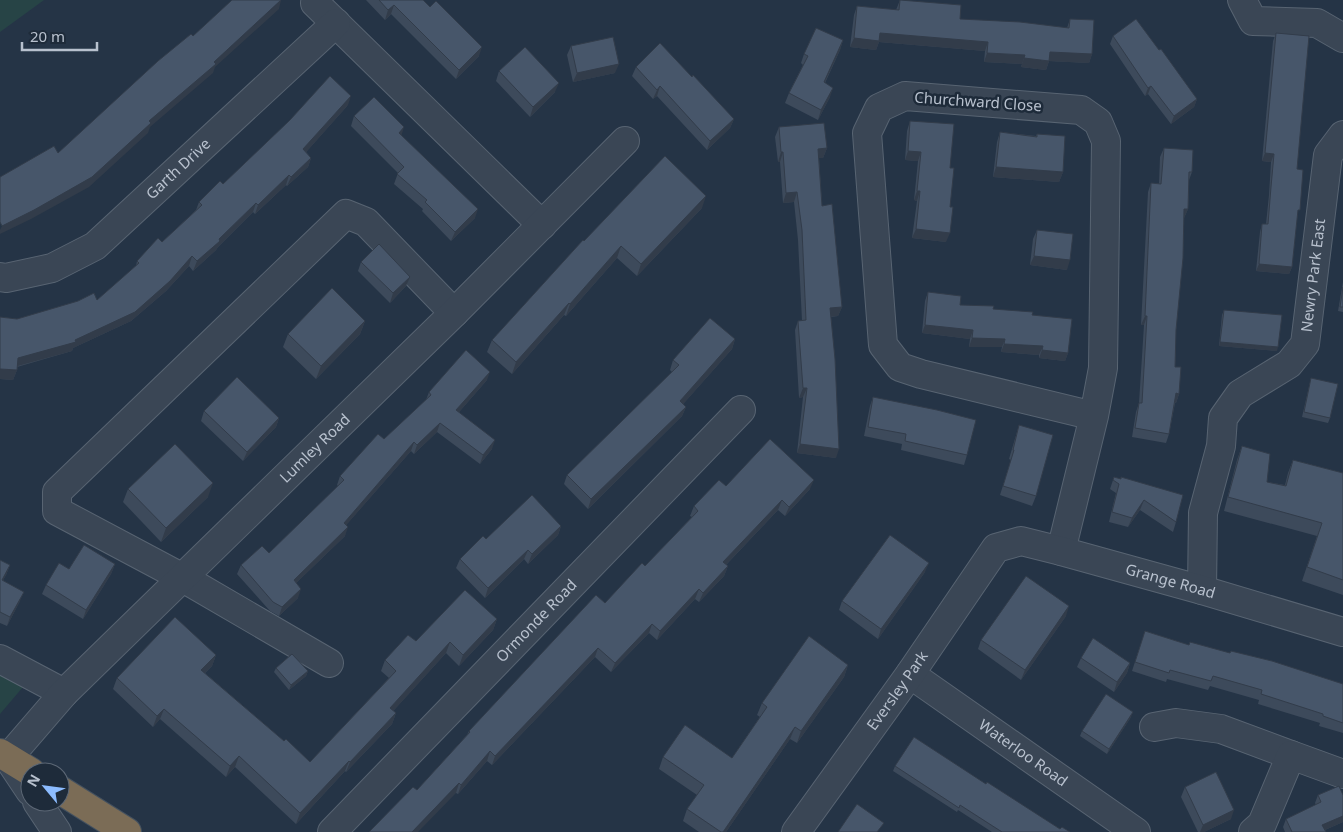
<svg xmlns="http://www.w3.org/2000/svg" width="1343" height="832" viewBox="0 0 1343 832" font-family="'Noto Sans',sans-serif">
	<rect width="100%" height="100%" fill="#253446"/>
	<!-- green -->
	<g fill="#274446">
		<path d="M0,0H44L0,32Z"/>
		<path d="M0,675L23,687L0,714Z"/>
	</g>
	<g fill="none" stroke-linecap="round" stroke-linejoin="round">
		<!-- minor casing -->
		<g stroke="#586472" stroke-width="30">
			<g id="minor">
				<path d="M1242,0L1253,21L1317,23L1343,38"/>
				<path d="M315,3L542,225"/>
				<path id="s1" d="M0,277L6,278L52,268L95,246L336,23"/>
				<path d="M1061,551L1094,416L1103,368L1106,141L1098,122L1081,110L905,96L879,108L867,133L883,345L900,367L921,374L1094,416"/>
				<path id="s2" d="M1202,590L1203,513L1221,446L1223,418L1240,394L1289,364L1305,344L1328,155L1343,135"/>
				<path d="M0,659L64,693"/>
				<path d="M329,663L183,578L57,511V492L346,214L366,222L454,313"/>
				<path id="s3" d="M910,674L1136,832"/>
				<path d="M1154,727L1176,723L1221,729L1291,755"/>
				<path id="s4" d="M30,791L8,758L64,693L454,313L625,141"/>
				<path d="M37,802L57,832"/>
				<path id="s5" d="M332,832L741,410"/>
				<path id="s6" d="M796,832L910,674L996,548L1021,541L1061,551L1202,590L1343,632"/>
				<path d="M1253,832L1262,824L1291,755L1343,774"/>
			</g>
		</g>
		<!-- highway casing -->
		<g stroke="#44515f" stroke-width="30">
			<g id="highway">
				<path d="M0,753L31,772"/>
				<path d="M60,790L127,832"/>
			</g>
		</g>
		<!-- minor -->
		<use href="#minor" stroke="#3a4655" stroke-width="28"/>
		<!-- highway -->
		<use href="#highway" stroke="#7b6c56" stroke-width="28"/>
	</g>
	<!-- wall -->
	<g fill="#3d4a5b">
		<path d="M366,0H423L479,56L456,79L391,14L385,20Z"/>
		<path d="M900,0L960,19L1067,28L1070,19L1092,54L1089,63L1049,61L1046,70L1021,67L1022,64L984,62L985,51L879,42L876,50L850,47L854,15L857,6L896,10Z"/>
		<path d="M1276,33L1297,169V217L1292,267L1289,274L1256,271L1260,232L1262,224H1266L1269,195L1271,162L1262,161L1273,41Z"/>
		<path d="M1113,36L1197,99L1194,107L1171,124L1148,94L1145,96L1110,44Z"/>
		<path d="M843,40L840,50L825,83L830,97L818,120L785,103L789,93L803,65L801,63L804,54Z"/>
		<path d="M571,46L615,73L573,82L567,55Z"/>
		<path d="M636,67L692,77L734,119L730,128L707,150L657,96L653,99L632,76Z"/>
		<path d="M499,71L555,92L530,117L496,81Z"/>
		<path d="M348,105L306,152L311,158L308,167L287,186L286,185L255,214L253,212L218,247L216,250L193,271L189,266L166,291L131,321L73,348L72,351L17,367V370L13,380L0,379V317L17,319L97,300L136,266L137,261L162,242L196,210L199,202L223,184Z"/>
		<path d="M354,116L401,135L475,218L451,241L422,211L423,209L394,184L398,173L351,126Z"/>
		<path d="M910,121L950,168L946,242L912,238L917,201L914,200L918,161L905,160L907,131Z"/>
		<path d="M779,127L827,148L823,158H819L822,206L842,307L838,316L831,317L836,458L797,453L803,397L799,398L795,330L798,321H802L798,240L794,202L783,203L780,162H778L775,137Z"/>
		<path d="M1000,132L1036,136L1037,134L1063,172L1059,182L993,177L997,142Z"/>
		<path d="M1164,148L1192,172L1189,180L1188,209L1184,218L1176,330L1175,367L1179,394L1176,403H1175L1169,434L1166,443L1132,437L1136,412L1139,403L1144,325H1141L1148,192L1151,183L1159,184L1160,157Z"/>
		<path d="M702,208L637,276L617,258L566,316L564,315L512,374L487,352L492,340L584,241Z"/>
		<path d="M1037,230L1067,270L1030,265L1033,239Z"/>
		<path d="M361,262L406,286L390,303L358,271Z"/>
		<path d="M1343,282V312L1338,311Z"/>
		<path d="M928,292L960,305L1032,315L1068,353L1065,361L1039,358V355L1001,352L1002,347H969L970,339L922,333L925,301Z"/>
		<path d="M1224,310L1277,351L1219,346L1222,315Z"/>
		<path d="M365,321L360,334L316,379L283,347L288,334Z"/>
		<path d="M735,339L732,349L683,404L686,407L682,416L588,509L564,484L567,475L672,372L670,370L673,360Z"/>
		<path d="M1311,378L1330,418L1328,423L1302,417Z"/>
		<path d="M487,380L459,412L492,449L480,464L437,432L414,454L411,451L346,525L345,536L296,583L298,598L279,616L270,611L237,574L241,565L269,553L338,486L337,485L340,476L384,439L426,400L429,392Z"/>
		<path d="M873,397L967,455L964,465L901,450L902,444L864,436L870,406Z"/>
		<path d="M204,411L279,418L276,427L243,461L201,421Z"/>
		<path d="M1019,425L1036,496L1032,506L1000,495L1011,460L1009,459Z"/>
		<path d="M1242,446L1267,482L1285,485L1288,473L1293,460L1343,473V595L1302,581L1317,536L1224,511L1237,460Z"/>
		<path d="M1114,477L1176,522L1173,532L1140,510L1128,527L1109,522L1116,493L1110,489Z"/>
		<path d="M726,486L810,489L785,516L778,510L726,565L728,566L724,576L699,602L695,599L657,640L649,633L611,672L595,657L492,765L487,761L458,794L456,793L417,790L467,735L469,731L605,603L645,566L692,517L690,516L694,506Z"/>
		<path d="M128,489L208,497L161,542L123,502Z"/>
		<path d="M561,526L558,535L528,564L524,559L485,598L456,568L460,559L486,539Z"/>
		<path d="M0,560L10,565L6,575L3,580L20,601L7,626L0,623Z"/>
		<path d="M115,564L111,574L83,619L42,594L46,585L69,569Z"/>
		<path d="M925,572L878,639L839,610L842,601Z"/>
		<path d="M1066,616L1021,680L978,649L981,640Z"/>
		<path d="M497,619L493,630L459,666L446,653L393,711L396,713L392,724L346,772L345,771L296,824L235,767L226,777L160,719L153,727L113,689L117,678L216,655L212,666L205,673L284,741L310,762L389,678L381,671L385,660L416,641Z"/>
		<path d="M1145,631L1189,645L1343,684V733L1319,726L1320,723L1258,704L1259,700L1210,686L1208,690L1167,679L1166,682L1132,671Z"/>
		<path d="M1081,658L1130,663L1127,673L1114,692L1077,667Z"/>
		<path d="M848,665L844,677L797,743L790,739L726,832H699L683,821L687,809L697,795L659,769L663,757L732,758L760,717L757,715L762,703Z"/>
		<path d="M276,668L308,671L306,676L289,690L274,672Z"/>
		<path d="M1131,717L1107,754L1080,736L1082,731Z"/>
		<path d="M895,766L986,784L1060,829L1070,832H992L958,810L957,812L893,771Z"/>
		<path d="M1185,787L1231,819L1204,832H1198L1181,797Z"/>
		<path d="M1318,795H1343V822L1325,830L1326,832H1285L1283,827L1286,819L1316,805L1315,803Z"/>
	</g>
	<!-- shaded-wall -->
	<g fill="#323c4a">
		<path d="M281,0L279,9L215,67L213,73L150,127L148,133L89,187L31,219L0,234V230L2,226L149,121Z"/>
		<path d="M394,5L391,14L385,20L388,10Z"/>
		<path d="M880,33L988,42L985,51L879,42L876,50L850,47L854,38Z"/>
		<path d="M843,40L840,50L820,92L824,82Z"/>
		<path d="M482,47L479,56L456,79L459,70Z"/>
		<path d="M1050,52L1092,54L1089,63L1047,61Z"/>
		<path d="M987,53L1025,55L1022,64L984,62Z"/>
		<path d="M1024,58L1049,61L1046,70L1021,67Z"/>
		<path d="M619,64L615,73L573,82L577,73Z"/>
		<path d="M559,83L555,92L530,117L533,107Z"/>
		<path d="M660,86L657,96L653,99L657,90Z"/>
		<path d="M1151,86L1148,94L1145,96L1148,88Z"/>
		<path d="M833,88L830,97L818,120L821,110Z"/>
		<path d="M351,96L348,105L300,159L303,149Z"/>
		<path d="M1197,99L1194,107L1171,124L1174,116Z"/>
		<path d="M734,119L730,128L707,150L710,141Z"/>
		<path d="M404,127L401,137L399,133Z"/>
		<path d="M827,148L823,158H815L818,149Z"/>
		<path d="M908,151L921,152L918,161L905,160Z"/>
		<path d="M781,152H783L780,162H778Z"/>
		<path d="M1265,153L1274,154L1271,162L1262,161Z"/>
		<path d="M311,158L308,167L287,186L291,177Z"/>
		<path d="M996,167L1063,172L1059,182L993,177Z"/>
		<path d="M289,175L286,185L255,214L258,205Z"/>
		<path d="M917,191H920L917,201L914,200Z"/>
		<path d="M797,192L794,202L783,203L786,193Z"/>
		<path d="M706,196L702,208L637,276L641,264Z"/>
		<path d="M256,203L253,212L218,247L216,250L193,271L197,261Z"/>
		<path d="M478,209L475,218L451,241L455,232Z"/>
		<path d="M1184,209H1188L1184,218H1181Z"/>
		<path d="M916,229L950,233L946,242L912,238Z"/>
		<path d="M621,246L617,258L566,316L570,304Z"/>
		<path d="M192,256L189,266L166,291L131,321L73,348L72,351L14,367L18,358L75,340Z"/>
		<path d="M1034,256L1070,260L1067,270L1030,265Z"/>
		<path d="M1259,264L1292,267L1289,274L1256,271Z"/>
		<path d="M410,277L406,286L390,303L393,293Z"/>
		<path d="M569,303L564,315L512,374L516,362Z"/>
		<path d="M842,307L838,316L827,317L830,308Z"/>
		<path d="M1145,316H1147L1144,325H1141Z"/>
		<path d="M365,321L360,334L316,379L321,366Z"/>
		<path d="M925,325L973,330L970,339L922,333Z"/>
		<path d="M972,338L1005,339L1002,347H969Z"/>
		<path d="M735,339L732,349L677,411L680,401Z"/>
		<path d="M1220,342L1278,347L1277,351L1219,346Z"/>
		<path d="M1004,344L1043,346L1039,355L1001,352Z"/>
		<path d="M1042,350L1068,353L1065,361L1039,358Z"/>
		<path d="M0,369L17,370L13,380L0,379Z"/>
		<path d="M490,372L487,380L453,419L456,410Z"/>
		<path d="M803,388H807L803,397L799,398Z"/>
		<path d="M1176,393L1179,394L1176,403L1173,402Z"/>
		<path d="M686,407L682,416L588,509L591,499Z"/>
		<path d="M279,418L276,427L243,461L247,452Z"/>
		<path d="M440,423L437,432L414,454L417,445Z"/>
		<path d="M495,440L492,449L480,464L483,455Z"/>
		<path d="M414,442L411,451L341,531L344,523Z"/>
		<path d="M800,444L839,449L836,458L797,453Z"/>
		<path d="M814,480L810,489L785,516L789,507Z"/>
		<path d="M213,483L208,497L161,542L166,528Z"/>
		<path d="M782,500L778,510L720,571L723,562Z"/>
		<path d="M1144,500L1140,510L1128,527L1132,518Z"/>
		<path d="M561,526L558,535L528,564L532,554Z"/>
		<path d="M348,527L345,536L290,589L294,580Z"/>
		<path d="M528,550L524,559L485,598L488,588Z"/>
		<path d="M929,563L925,572L878,639L881,629Z"/>
		<path d="M115,564L111,574L83,619L86,610Z"/>
		<path d="M10,565L6,575L0,586L2,580Z"/>
		<path d="M728,566L724,576L699,602L703,593Z"/>
		<path d="M301,589L298,598L279,616L282,607Z"/>
		<path d="M699,589L695,599L657,640L660,631Z"/>
		<path d="M24,592L20,601L7,626L10,617Z"/>
		<path d="M1069,606L1066,616L1021,680L1025,670Z"/>
		<path d="M497,619L493,630L459,666L463,655Z"/>
		<path d="M652,624L649,633L611,672L615,663Z"/>
		<path d="M450,642L446,653L386,719L390,708Z"/>
		<path d="M598,648L595,657L492,765L495,756Z"/>
		<path d="M216,655L212,666L198,680L201,670Z"/>
		<path d="M1130,663L1127,673L1114,692L1117,682Z"/>
		<path d="M848,665L844,677L797,743L801,731Z"/>
		<path d="M308,671L306,676L289,690L291,685Z"/>
		<path d="M164,709L160,719L153,727L157,716Z"/>
		<path d="M1133,712L1131,717L1107,754L1109,749Z"/>
		<path d="M396,713L392,724L346,772L350,762Z"/>
		<path d="M795,727L790,739L726,832H723Z"/>
		<path d="M490,751L487,761L458,794L461,785Z"/>
		<path d="M239,756L235,767L226,777L230,766Z"/>
		<path d="M349,761L345,771L296,824L300,813Z"/>
		<path d="M459,783L456,793L418,832H412Z"/>
		<path d="M1234,810L1231,819L1204,832H1200L1203,825Z"/>
		<path d="M1343,816V822L1320,832L1322,825Z"/>
	</g>
	<!-- building -->
	<g fill="#47566a" stroke="#323c4a">
		<path d="M232,0H281L214,62L216,64L149,121L151,123L92,177L34,210L2,226L0,222V177L54,146L58,153L158,61L191,34L193,36Z"/>
		<path d="M379,0H423L430,7L436,1L482,47L459,70L394,5L388,10Z"/>
		<path d="M900,0L961,5L960,19L1020,22L1069,28L1070,19L1094,20L1092,54L1050,52L1049,61L1024,58L1025,55L987,53L988,42L880,33L879,41L854,38L857,6L899,10Z"/>
		<path d="M1136,19L1159,50L1161,49L1197,99L1174,116L1151,86L1148,88L1113,36Z"/>
		<path d="M816,28L843,40L824,82L833,88L821,110L789,93L808,56L804,54Z"/>
		<path d="M1276,33L1309,36L1297,169L1303,170L1300,210H1298L1292,267L1259,264L1262,224H1268L1271,187L1274,154L1265,153Z"/>
		<path d="M613,37L619,64L577,73L571,46Z"/>
		<path d="M660,43L692,77L693,75L734,119L710,141L660,86L657,90L636,67Z"/>
		<path d="M525,47L559,83L533,107L499,71Z"/>
		<path d="M330,76L351,96L303,149L311,158L291,177L289,175L258,205L256,203L219,239L220,241L197,261L192,256L170,281L135,312L75,340L76,342L18,358L17,370L0,369V317L17,319L78,301L94,293L97,300L139,263L137,261L158,238L162,242L202,205L199,202L220,181L223,184L290,120Z"/>
		<path d="M374,97L404,127L399,133L478,209L455,232L425,202L427,200L397,174L404,167L354,116Z"/>
		<path d="M910,121L954,124L950,168H954L950,207H953L950,233L916,229L920,191H917L921,152L908,151Z"/>
		<path d="M824,123L827,148L818,149L822,206L832,204L842,307L830,308L835,359L839,449L800,444L807,388H803L798,321L806,320L802,230L797,192L786,193L783,152H781L779,127Z"/>
		<path d="M1000,132L1037,137V134L1065,136L1063,172L996,167Z"/>
		<path d="M1164,148L1193,150L1192,172H1189L1188,209H1184L1183,258L1176,330L1175,367H1181L1179,394L1176,393L1169,434L1135,428L1139,403H1142L1147,316H1145L1151,183L1161,184Z"/>
		<path d="M665,156L706,196L641,264L621,246L570,304L569,303L516,362L492,340L583,240L584,241Z"/>
		<path d="M1037,230L1073,234L1070,260L1034,256Z"/>
		<path d="M379,244L410,277L393,293L361,262Z"/>
		<path d="M1343,287V307H1340Z"/>
		<path d="M332,288L365,321L321,366L288,334Z"/>
		<path d="M928,292L961,296L960,305L994,306L993,309L1033,312L1032,315L1072,319L1068,353L1042,350L1043,346L1004,344L1005,339L972,338L973,330L925,325Z"/>
		<path d="M1224,310L1282,315L1278,347L1220,342Z"/>
		<path d="M710,318L735,339L680,401L686,407L591,499L567,475L679,365L673,360Z"/>
		<path d="M466,350L490,372L456,410L495,440L483,455L440,423L417,445L414,442L344,523L348,527L294,580L301,589L282,607L273,602L241,565L262,546L269,553L344,480L340,476L378,434L384,439L431,395L429,392Z"/>
		<path d="M237,377L279,418L247,452L204,411Z"/>
		<path d="M1311,378L1338,384L1330,418L1304,412Z"/>
		<path d="M873,397L937,410L976,420L967,455L905,441L906,434L868,427Z"/>
		<path d="M1019,425L1053,435L1036,496L1003,486L1014,450H1013Z"/>
		<path d="M770,439L814,480L789,507L782,500L723,562L728,566L703,593L699,589L660,631L652,624L615,663L598,648L495,756L490,751L461,785L459,783L412,832H369L413,787L417,790L470,732L469,731L596,595L605,603L642,563L645,566L698,511L694,506L719,480L726,486Z"/>
		<path d="M175,444L213,483L166,528L128,489Z"/>
		<path d="M1242,446L1270,454L1267,482L1286,486L1293,460L1343,473V580L1307,567L1322,523L1228,497Z"/>
		<path d="M1114,477L1121,479V477L1183,495L1176,522L1144,500L1132,518L1112,512L1119,484L1113,480Z"/>
		<path d="M532,495L561,526L532,554L528,550L488,588L460,559L483,536L486,539Z"/>
		<path d="M890,535L929,563L881,629L842,601Z"/>
		<path d="M84,545L115,564L86,610L46,585L59,563L69,569Z"/>
		<path d="M0,560L10,565L2,580L24,592L10,617L0,612Z"/>
		<path d="M1026,576L1069,606L1025,670L981,640Z"/>
		<path d="M465,590L497,619L463,655L450,642L390,708L396,713L350,762L349,761L300,813L239,756L230,766L164,709L157,716L117,678L175,617L216,655L201,670L284,741L286,739L310,762L396,671L385,660L408,635L416,641Z"/>
		<path d="M1145,631L1189,645L1190,642L1230,653L1231,651L1272,661L1343,684V723L1323,716V714L1261,694L1262,690L1213,676L1211,681L1170,670L1169,673L1135,662Z"/>
		<path d="M809,636L848,665L801,731L795,727L723,832H721L687,809L704,785L663,757L685,725L732,758L767,707L762,703Z"/>
		<path d="M1093,638L1130,663L1117,682L1081,658Z"/>
		<path d="M292,654L308,671L291,685L276,668Z"/>
		<path d="M1106,694L1133,712L1109,749L1082,731Z"/>
		<path d="M914,737L986,784L987,782L1060,829L1062,827L1070,832H1002L960,805L959,808L895,766Z"/>
		<path d="M1216,772L1234,810L1203,825L1185,787Z"/>
		<path d="M1339,786L1343,795V816L1322,825L1326,832H1292L1286,819L1321,802L1318,795Z"/>
		<path d="M857,804L884,823L877,832H838Z"/>
	</g>
	<g text-anchor="middle" stroke-width="5" stroke-linejoin="round" paint-order="stroke">
		<!-- street labels -->
		<g font-size="15" fill="#b8c1ce" stroke="#1e2b3a">
			<text transform="translate(978 102) rotate(4)" y="5">Churchward Close</text>
			<text dy="5" stroke="none"><textPath href="#s1" startOffset="215">Garth Drive</textPath></text>
			<text dy="5" stroke="none"><textPath href="#s2" startOffset="356">Newry Park East</textPath></text>
			<text dy="5" stroke="none"><textPath href="#s4" startOffset="476">Lumley Road</textPath></text>
			<text dy="5" stroke="none"><textPath href="#s6" startOffset="528">Grange Road</textPath></text>
			<text dy="5" stroke="none"><textPath href="#s5" startOffset="294">Ormonde Road</textPath></text>
			<text dy="5" stroke="none"><textPath href="#s6" startOffset="174">Eversley Park</textPath></text>
			<text dy="5" stroke="none"><textPath href="#s3" startOffset="138">Waterloo Road</textPath></text>
		</g>
	</g>
	<!-- north arrow -->
	<g transform="translate(45 787) rotate(299)"><circle r="24" fill="#1e2b3a" stroke="#5c6775"/>
	<path d="M0-4L9 19L0 12L-9 19Z" fill="#8cbcff"/>
	<text y="-8" font-size="14" font-weight="bold" text-anchor="middle" fill="#b8c1ce">N</text>
	</g>
	<!-- scale -->
	<path d="M22 42v8h75v-8" fill="none" stroke="#b8c1ce" stroke-width="2.5"/>
	<text x="30" y="42" font-size="15" fill="#b8c1ce" stroke="#1e2b3a" stroke-width="4" paint-order="stroke">20 m</text>
</svg>
